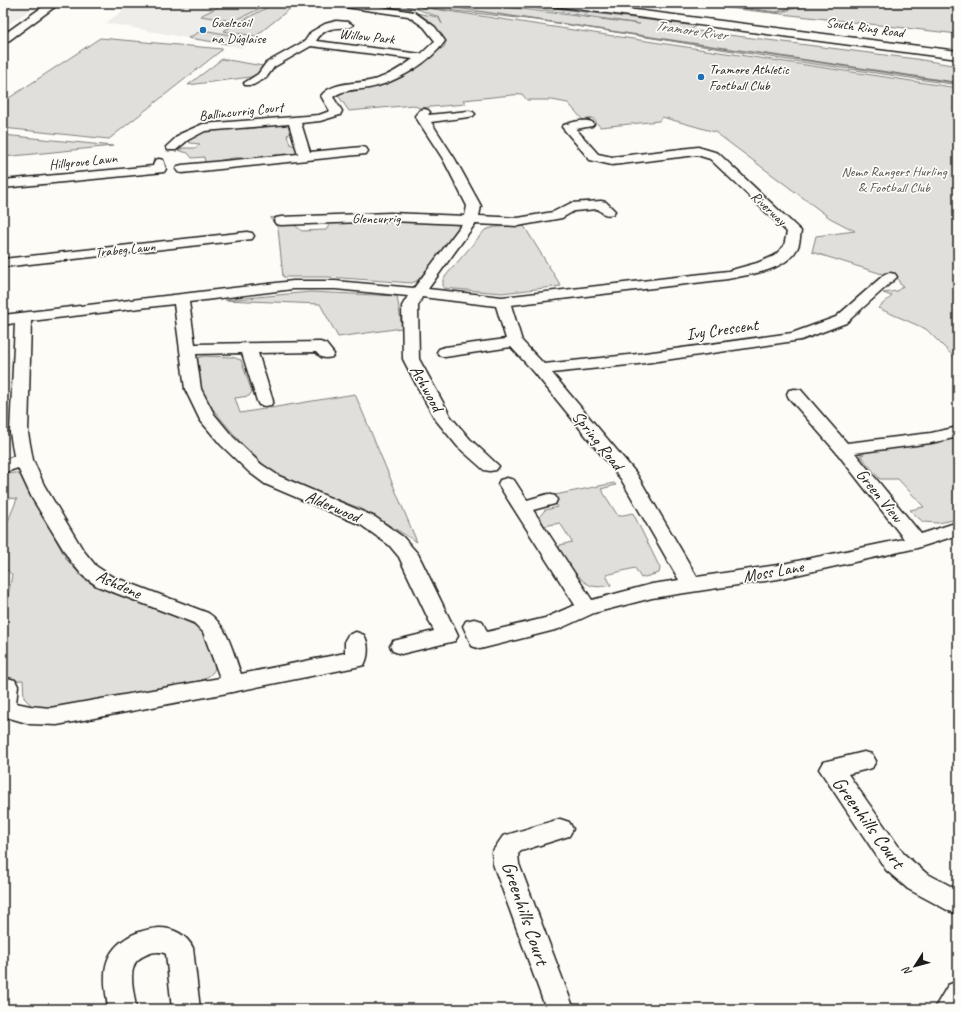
<svg xmlns="http://www.w3.org/2000/svg" width="961" height="1012" viewBox="0 0 961 1012" font-family="Caveat,sans-serif">
	<rect width="100%" height="100%" fill="#fdfcf7"/>
	<filter id="ink" filterUnits="userSpaceOnUse"><feTurbulence type="fractalNoise" baseFrequency=".025" numOctaves="2"/><feDisplacementMap in="SourceGraphic" scale="8" xChannelSelector="R" yChannelSelector="G"/><feConvolveMatrix kernelMatrix="1 2 1 2 8 2 1 2 1" color-interpolation-filters="sRGB"/></filter>
	<g filter="url(#ink)">
		<!-- built -->
		<g fill="#eeede9">
			<path d="M3,3H40L3,28Z"/>
			<path d="M133,3H298L242,48L106,23Z"/>
		</g>
		<!-- green -->
		<g fill="#e0dfdb" stroke="#7e7e7c">
			<path d="M226,3H231L261,8L234,21L200,16Z"/>
			<path d="M263,3H297L256,36L223,31L268,7L259,5Z"/>
			<path d="M357,3H474L640,24L498,3H514L696,26L690,30L916,59L958,66V85L807,63L553,22L421,7L958,88V361L926,329L878,308L892,296L883,293L897,291L903,286L900,284L898,279L812,252L816,236L855,231L830,218L715,132L662,117L659,121L600,127L593,118L583,120L568,103L552,100H527L522,94L463,100L466,104L419,108L413,105L349,111L337,94L371,87L389,82L439,50L444,47L446,41C439,29 428,18 416,13L438,17L442,24L439,17L406,5L411,9L404,10Z"/>
			<path d="M685,3H705L776,13L817,3H958V34Z"/>
			<path d="M725,3H810L776,12L741,7Z"/>
			<path d="M203,30L242,37L228,44L188,38Z"/>
			<path d="M100,38L223,49L109,139L3,128V102Z"/>
			<path d="M222,59L263,66L257,74L251,77L188,85Z"/>
			<path d="M285,124L290,125L291,133L287,135L290,144L295,146L298,153L291,156L279,157L278,155L256,157L253,159C248,159 244,159 240,158C228,157 217,163 205,162L204,157L192,158L188,153L177,150L184,148H195L200,144L190,143L188,141C193,134 200,133 207,130L210,131L241,127L246,129Z"/>
			<path d="M3,135L113,146L3,157Z"/>
			<path d="M278,217L281,223L296,226L302,231L326,230L330,224L350,221L450,223L458,225L460,228V230L418,280L412,283L328,277H283L278,228L270,218Z"/>
			<path d="M524,226L561,286L502,293L443,288V279L485,230L495,227Z"/>
			<path d="M310,292L397,296L402,328L338,337L320,304L225,300Z"/>
			<path d="M204,356L232,357L241,360L252,392L249,396L235,398L240,413L355,394L417,542L362,509L291,482L269,470L241,443L207,402L199,382L196,358Z"/>
			<path d="M958,436V519L938,523L923,522L910,510L924,507L898,479H880L860,455H863L866,450Z"/>
			<path d="M13,473H17L21,476L67,560L84,579L95,586L184,620L198,627L203,633L215,668C212,676 205,678 198,682L42,709L33,707L24,698L23,680L3,682V623L12,575L3,565V526H6L17,499L3,497C3,487 1,477 13,473Z"/>
			<path d="M614,483L616,485L601,489L618,516L633,513L660,568L659,573L641,578L635,568L606,575L611,585C597,588 588,588 579,576L575,577L559,548L560,545L572,542L560,523L544,526L540,516L545,510L558,507L550,496Z"/>
		</g>
		<g fill="none" stroke-linecap="round" stroke-linejoin="round">
			<!-- stream -->
			<path fill="#797876" fill-rule="evenodd" d="M420,3H427L958,82V84Z"/>
			<!-- street casing -->
			<g stroke="#1c1c1c" stroke-width="3">
				<g id="street">
					<path d="M333,3H357L414,12L435,27L445,41C430,63 395,83 369,88C357,90 343,89 333,97L342,111L340,115L320,121L301,123L310,152L362,147L366,148L368,151L366,154L182,173L178,172L176,169L178,166L182,165L298,154L289,124L205,131L188,140L176,150H168L166,147L180,134L203,124L319,115L330,111L321,96C333,80 360,85 377,79C390,75 402,67 413,59L311,46L274,67L266,78L253,85H245L244,83L258,74L266,63L305,41L311,32L325,24L336,21L348,22L353,25C346,32 328,21 316,41L421,54L435,41L424,27L408,16L338,6Z"/>
					<path d="M424,109L428,110L430,112L428,115L469,111L473,112L475,114L473,116L469,117L431,122L455,159L481,206L479,216L518,218L553,212L571,203L601,201L606,202L615,211L613,214C606,216 603,214 598,209L574,211L562,218L518,226L475,224L428,289L502,297L728,271L757,263L774,256L784,246L787,232L710,159L697,155L612,165L590,160L562,127L564,125C572,122 584,119 592,122L594,124L592,126L576,129L598,154L612,157L698,147L718,153L801,231C800,236 800,242 798,247C787,271 751,274 728,279L511,305L522,341L544,364L638,354L792,333L836,317L885,274L890,273L895,274L897,277L846,323L801,340L638,364L552,373L636,473L697,577L778,565L904,539L837,453L789,398L787,394L789,390L795,389L801,390L847,443L931,433L958,427V437L931,443L855,453L921,534L958,522V535L917,548L778,579L652,598L594,613L559,629L480,649L472,646L463,626L466,621L474,619L482,621L487,632L545,618L575,605L498,484L500,480L507,478L514,480L527,500L548,494L555,496L557,500L555,504L533,510L592,600L652,584L679,580L621,479L534,372L511,347L445,357L439,355L437,352L439,349L445,347L506,339L496,306L422,297L418,306L419,359L451,417L470,439L499,466L496,470L490,471L484,470L458,447L435,419L418,388L403,359L402,306L408,296L335,289H293L189,302L195,344L320,342L326,344L334,354L332,357C324,359 321,358 316,352L258,353L273,401L271,405L265,406L259,405L257,401L242,353L196,354L201,389L214,414L233,437L261,464L279,476L375,517L403,537L418,554L458,636L455,641L401,654L393,651L390,646L393,641L434,631L399,557L389,545L361,525L265,484L249,472L221,445L200,420L185,389L174,304L31,321L28,433L33,460L44,485L83,550L96,566L111,576L208,613C228,626 233,653 241,674L345,653V640L348,635L356,632L364,635C369,643 369,656 364,665L356,667L227,693L57,725L30,724L3,716V679L7,678L15,680L18,686L16,703L30,706L50,708L220,678L203,632L194,623L97,586L82,575L69,559L32,498L18,468L3,473V461L14,456L10,433L15,323L3,325V315L293,281H335L414,288L462,224L390,221L281,225L276,224L274,221L276,218L281,217L390,213L465,216L467,206L443,159L415,116L420,110Z"/>
					<path d="M159,159L163,160L166,169L164,172L3,188V180L153,166L155,160Z"/>
					<path d="M247,232L252,233L254,236L252,239L3,267V259Z"/>
					<path d="M864,752L872,754L876,761L872,768L848,774L904,854L926,873L958,890V914L949,911L908,889L886,870L819,769L823,762Z"/>
					<path d="M560,819L569,822L573,829L569,836L521,851L518,854L519,864L574,1009H546L493,864L492,852L503,836Z"/>
					<path d="M159,928C174,928 187,935 193,948L200,1009H172L166,954C161,951 153,952 148,954C143,956 135,960 134,966C129,978 135,996 136,1009H108C107,998 104,986 105,974C106,945 132,930 159,928Z"/>
					<path d="M958,981V1009H934L948,985Z"/>
				</g>
			</g>
			<!-- secondary casing -->
			<g stroke="#1c1c1c" stroke-width="3">
				<path id="secondary" d="M48,3H60L7,42L3,44V35Z"/>
			</g>
			<!-- highway casing -->
			<g stroke="#1c1c1c" stroke-width="3">
				<path id="highway" d="M549,3H580L958,51V59L554,6Z"/>
			</g>
			<!-- street -->
			<use href="#street" fill="#fdfcf7" fill-rule="evenodd"/>
			<!-- secondary -->
			<use href="#secondary" fill="#fdfcf7" fill-rule="evenodd"/>
			<!-- highway -->
			<use href="#highway" fill="#fdfcf7" fill-rule="evenodd"/>
		</g>
	</g>
	<!-- markers -->
	<g fill="#1f6fb2" stroke="#fdfcf7" stroke-width="1.5">
		<circle cx="203" cy="30" r="4"/>
		<circle cx="701" cy="77" r="4"/>
	</g>
	<g text-anchor="middle" stroke-width="3.5" stroke-linejoin="round" paint-order="stroke">
		<!-- far-poi labels -->
		<g font-size="14" fill="#1c1c1c" stroke="#fdfcf7" text-anchor="start">
			<text x="211" y="27">Gaelscoil<tspan x="211" dy="16">na Dúglaise</tspan></text>
			<text x="709" y="74">Tramore Athletic<tspan x="709" dy="16">Football Club</tspan></text>
		</g>
		<!-- far-street labels -->
		<g font-size="14" fill="#1c1c1c" stroke="#fdfcf7">
			<text transform="translate(865 27) rotate(8)" y="5">South Ring Road</text>
			<text transform="translate(367 36) rotate(6)" y="5">Willow Park</text>
			<text transform="translate(241 111) rotate(-6)" y="5">Ballincurrig Court</text>
			<text transform="translate(83 161) rotate(-6)" y="5">Hillgrove Lawn</text>
			<text transform="translate(769 208) rotate(43)" y="5">Riverway</text>
			<text x="376" y="223">Glencurrig</text>
			<text transform="translate(125 249) rotate(-6)" y="5">Trabeg Lawn</text>
		</g>
		<!-- far-park labels -->
		<g font-size="14" fill="#575655" stroke="#fdfcf7">
			<text x="894" y="176">Nemo Rangers Hurling<tspan x="894" dy="16">&amp; Football Club</tspan></text>
		</g>
		<!-- far-water labels -->
		<g font-size="15" font-style="italic" fill="#5a5a58" stroke="#fdfcf7">
			<text transform="translate(691 30) rotate(8)" y="5">Tramore River</text>
		</g>
		<!-- street labels -->
		<g font-size="17" fill="#1c1c1c" stroke="#fdfcf7">
			<text transform="translate(722 329) rotate(-8)" y="6">Ivy Crescent</text>
			<text transform="translate(427 388) rotate(61)" y="6">Ashwood</text>
			<text transform="translate(598 440) rotate(51)" y="6">Spring Road</text>
			<text transform="translate(880 495) rotate(51)" y="6">Green View</text>
			<text transform="translate(333 506) rotate(23)" y="6">Alderwood</text>
			<text transform="translate(773 571) rotate(-10)" y="6">Moss Lane</text>
			<text transform="translate(119 584) rotate(24)" y="6">Ashdene</text>
		</g>
		<!-- near-street labels -->
		<g font-size="20" fill="#1c1c1c" stroke="#fdfcf7">
			<text transform="translate(869 822) rotate(54)" y="7">Greenhills Court</text>
			<text transform="translate(526 913) rotate(71)" y="7">Greenhills Court</text>
		</g>
	</g>
	<!-- margin -->
	<rect width="961" height="1012" fill="none" stroke="#fdfcf7" stroke-width="16"/>
	<rect x="8" y="8" width="945" height="996" fill="none" stroke="#1c1c1c" stroke-width="1.5" filter="url(#ink)"/>
	<!-- north arrow -->
	<g transform="translate(915 966) rotate(234)" stroke="#fdfcf7" stroke-width="3" paint-order="stroke">
	<path d="M0-3L7 15L0 10L-7 15Z" fill="#1c1c1c"/>
	<text y="-6" font-size="11" font-weight="bold" text-anchor="middle" fill="#1c1c1c">N</text>
	</g>
</svg>
